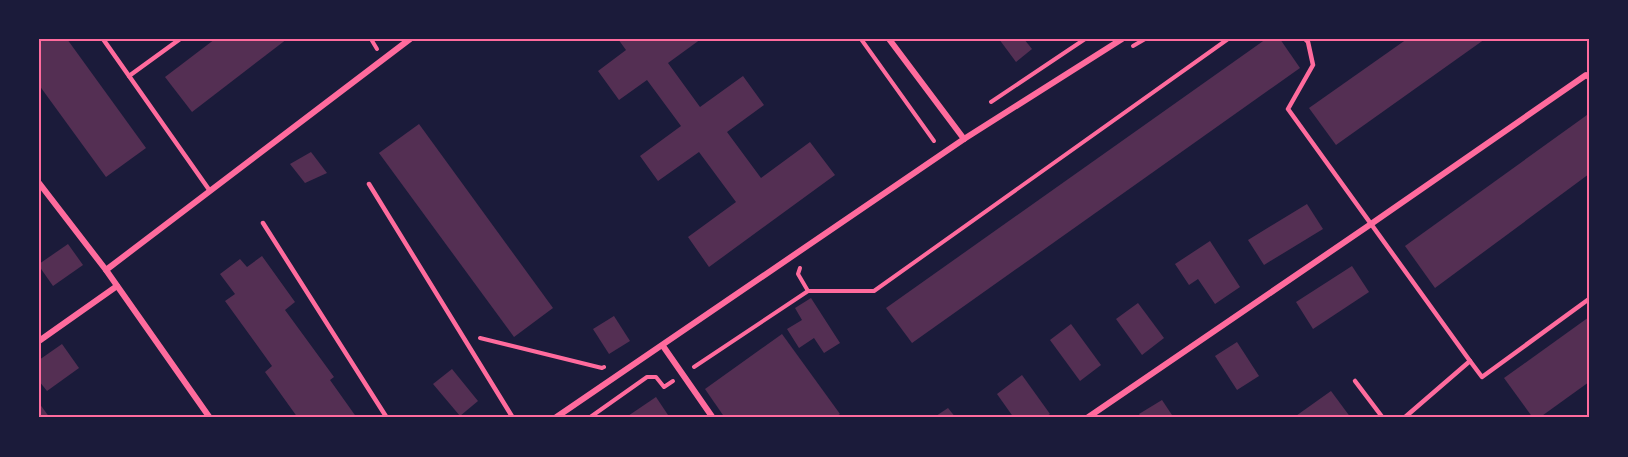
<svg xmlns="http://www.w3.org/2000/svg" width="1628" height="457" viewBox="0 0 1628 457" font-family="'Sofia Sans Condensed',sans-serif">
	<rect width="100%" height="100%" fill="#1b1b3a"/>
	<!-- building -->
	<g fill="#542f53">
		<path d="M39,39H67L146,148L106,177L39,85Z"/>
		<path d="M215,39H287L192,112L165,77Z"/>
		<path d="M618,39H701L668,63L700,107L743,76L764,105L727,132L761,178L810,142L835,175L709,267L688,237L736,202L699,152L658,181L640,156L681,126L647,80L619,100L598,71L626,50Z"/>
		<path d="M999,39H1024L1032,49L1016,62Z"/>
		<path d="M1266,39H1280L1300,68L912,343L886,308Z"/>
		<path d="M1407,39H1485L1336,145L1309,108Z"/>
		<path d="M1587,115L1589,117V174L1435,288L1405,246Z"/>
		<path d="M419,124L553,308L514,337L379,153Z"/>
		<path d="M311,152L327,173L305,183L290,164Z"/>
		<path d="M1307,204L1323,229L1264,265L1248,240Z"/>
		<path d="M1210,241L1240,287L1215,304L1198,279L1189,285L1175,264Z"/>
		<path d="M68,244L83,265L53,286L39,266V264Z"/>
		<path d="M262,256L295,302L285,310L334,377L330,380L357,418H298L265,372L272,366L225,301L235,294L220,274L240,259L247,267Z"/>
		<path d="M1352,266L1369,292L1313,329L1296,302Z"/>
		<path d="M811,298L840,343L824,353L814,338L799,348L787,329L802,320L795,308Z"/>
		<path d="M1138,303L1164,338L1142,355L1116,319Z"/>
		<path d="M614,316L630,341L609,354L593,329Z"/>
		<path d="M1589,317V382L1539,418H1533L1504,378Z"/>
		<path d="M1071,324L1101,365L1080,381L1050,340Z"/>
		<path d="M782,334L840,414L834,418H725L705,389Z"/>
		<path d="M1237,342L1259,376L1237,390L1215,356Z"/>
		<path d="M62,344L79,368L47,391L39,381V360Z"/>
		<path d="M452,369L478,401L460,416L433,384Z"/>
		<path d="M1022,375L1050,414L1044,418H1014L997,394Z"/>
		<path d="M1331,391L1351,418H1293Z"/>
		<path d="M656,397L670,418H625Z"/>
		<path d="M1162,400L1174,418H1142L1139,414Z"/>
		<path d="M39,403L50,418H39Z"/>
		<path d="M948,408L956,418H933Z"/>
	</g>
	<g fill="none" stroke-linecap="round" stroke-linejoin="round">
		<!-- path -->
		<g stroke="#ff6b9d" stroke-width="4">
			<path d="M371,39L377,49"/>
			<path d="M861,39L934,141"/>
			<path d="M1133,46L1145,39"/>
			<path d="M991,102L1085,39"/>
			<path d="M800,268L798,274L808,291"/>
			<path d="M480,338L602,368L604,367"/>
			<path d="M694,367L808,291H874L1228,39"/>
			<path d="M589,418L647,377H656L664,387L673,381"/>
		</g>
		<!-- service -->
		<g stroke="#ff6b9d" stroke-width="4.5">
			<path d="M103,39L210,191"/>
			<path d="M1305,39L1308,42L1313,65L1288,109L1470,361L1404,418"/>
			<path d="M129,76L180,39"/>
			<path d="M369,184L513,418"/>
			<path d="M263,223L387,418"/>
			<path d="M1470,361L1482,377L1589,299"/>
			<path d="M1355,381L1383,418"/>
		</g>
		<!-- minor -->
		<g stroke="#ff6b9d" stroke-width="6">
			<path d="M889,39L964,139"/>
			<path d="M39,183L106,270L210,418"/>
			<path d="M106,270L410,39"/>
			<path d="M39,341L117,286"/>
			<path d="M663,346L713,418"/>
			<path d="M555,418L964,139L1122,39"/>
			<path d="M1087,418L1371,224L1586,75L1589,77"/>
		</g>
	</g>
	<!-- border -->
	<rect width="1628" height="457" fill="none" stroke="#1b1b3a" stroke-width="81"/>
	<rect x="40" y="40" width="1548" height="376" fill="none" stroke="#ff6b9d" stroke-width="2"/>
</svg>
